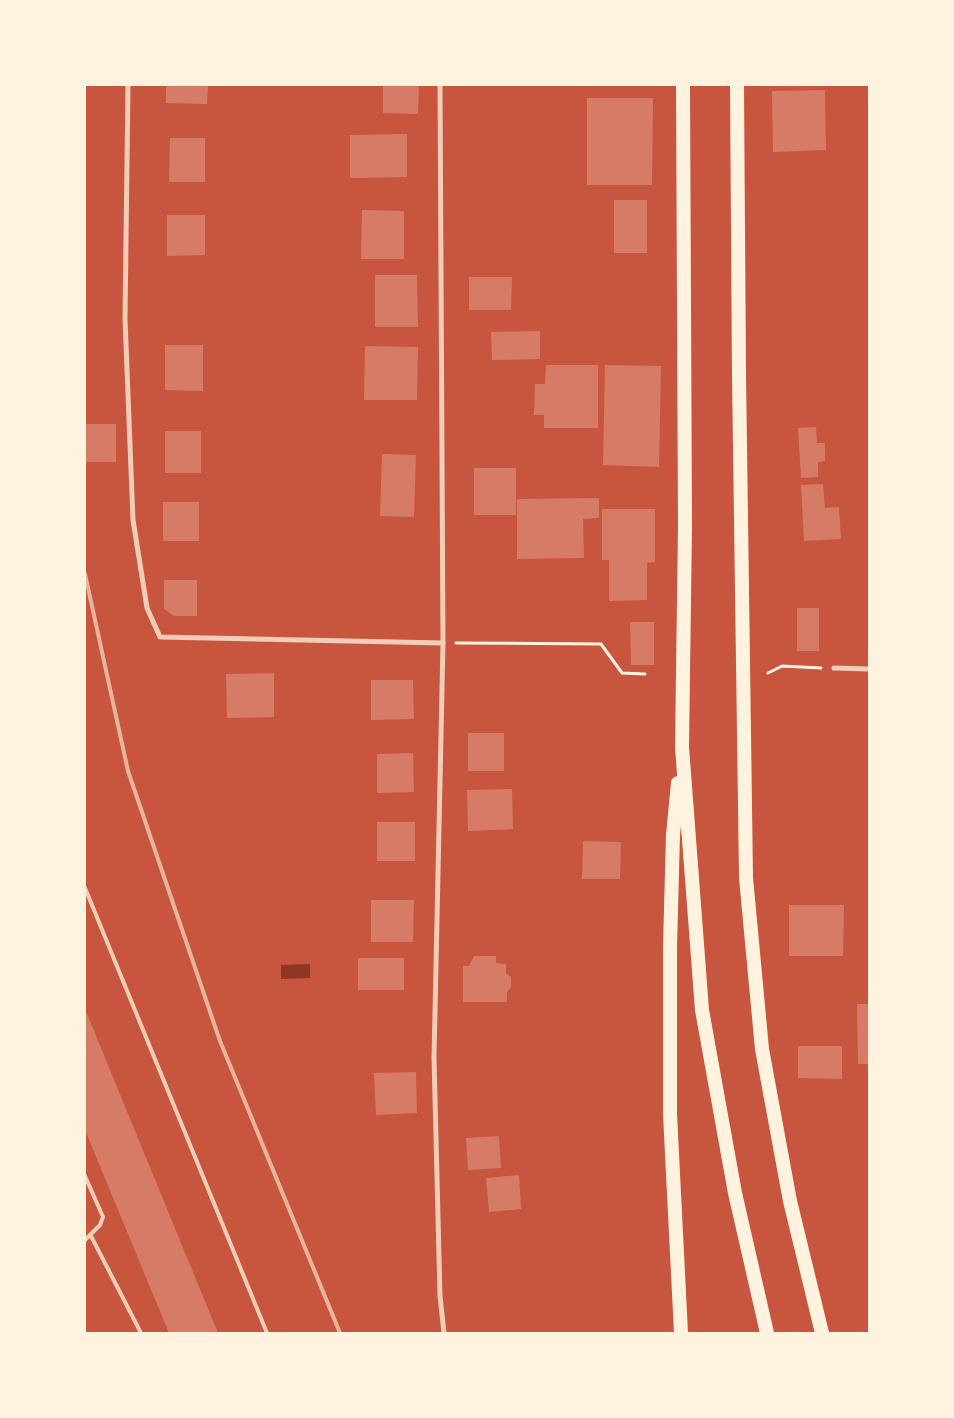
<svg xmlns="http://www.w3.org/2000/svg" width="954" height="1418" viewBox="0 0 954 1418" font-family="Arial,sans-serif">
	<rect width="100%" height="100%" fill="#c8553d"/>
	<!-- water -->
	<path fill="#8f3625" d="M310,964V978L281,979V965Z"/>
	<!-- building -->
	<g fill="#d67c66">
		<path d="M166,85H208L207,104L166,103Z"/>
		<path d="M383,85H419L418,114L383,113Z"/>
		<path d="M825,90L826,150L773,152L772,91Z"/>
		<path d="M587,98H653L652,185H587Z"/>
		<path d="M407,134V177L350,178V135Z"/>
		<path d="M170,138H205V182H169Z"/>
		<rect x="614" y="200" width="33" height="53"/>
		<path d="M362,210L404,211V259H361Z"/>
		<path d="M167,215H205V255L167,256Z"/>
		<path d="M375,275H417L418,327H375Z"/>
		<path d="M469,277H512L511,310H469Z"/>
		<path d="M540,331V359L492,360L491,332Z"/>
		<path d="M165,345H203V391L165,390Z"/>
		<path d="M365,346L418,347L417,400H364Z"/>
		<path d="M546,365H598V428H544V415H534L535,384H545Z"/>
		<path d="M605,365L661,366L659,467L603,465Z"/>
		<rect x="86" y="424" width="30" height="38"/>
		<path d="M816,427L817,443H825V461L818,462V477L801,478L798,428Z"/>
		<rect x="165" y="431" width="36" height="42"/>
		<path d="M382,454L416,455L414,517L380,516Z"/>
		<rect x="474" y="468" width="42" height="47"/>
		<path d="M823,484L825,508L839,507L841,539L804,541L801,485Z"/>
		<path d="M599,498V518L583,519L584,558L517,559V499Z"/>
		<rect x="163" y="502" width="36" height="39"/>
		<path d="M602,509H655V562L647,563V600L609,601V560H602Z"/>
		<path d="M164,580H197V616H174L164,609Z"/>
		<rect x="797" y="608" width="22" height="43"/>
		<path d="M630,622H654V665H631Z"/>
		<path d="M274,673V717L227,718L226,674Z"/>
		<path d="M371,680H413L414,719L371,720Z"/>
		<rect x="468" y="733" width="36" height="38"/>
		<path d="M413,753L414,792L377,793V754Z"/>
		<path d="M512,789L513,829L468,831L467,790Z"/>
		<rect x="377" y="822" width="38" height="39"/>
		<path d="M583,841L621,842L620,879H582Z"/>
		<path d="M371,900H414L413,942H371Z"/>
		<path d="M789,905H844L843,956H789Z"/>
		<path d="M474,956H496V963L506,964V973L511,977V987L507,992V1002H463V966H469Z"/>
		<rect x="358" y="958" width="46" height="32"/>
		<path d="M857,1004H869V1064H858Z"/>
		<path d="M85,1009L218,1333H169L85,1130Z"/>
		<path d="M798,1046H842V1079L798,1078Z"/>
		<path d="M416,1072L417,1113L376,1115L374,1073Z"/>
		<path d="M499,1136L501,1168L468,1170L466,1138Z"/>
		<path d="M519,1175L521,1209L489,1212L486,1178Z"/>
	</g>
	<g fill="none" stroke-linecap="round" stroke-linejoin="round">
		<!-- path -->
		<g stroke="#fff3e0" stroke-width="3">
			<path d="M456,643L601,644L622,673L645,674"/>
			<path d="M768,673L782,666L821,668"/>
		</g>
		<!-- service -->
		<g stroke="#f1ccb7" stroke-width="4">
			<path d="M85,888L267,1333"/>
			<path d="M85,1176L103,1217L100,1225L85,1240"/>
			<path d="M91,1236L141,1333"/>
		</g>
		<!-- minor -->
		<g stroke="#f1ccb7" stroke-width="5">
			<path d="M128,85L125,319L133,520L147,608L160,637L443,643"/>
			<path d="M440,85L443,643L434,1058L440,1296L444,1333"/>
			<path d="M834,668L869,669"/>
		</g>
		<!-- trunk -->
		<g stroke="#fff3e0" stroke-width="14">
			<path d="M683,85L685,525L682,747L702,1010L735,1193L767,1333"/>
			<path d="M737,85L739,375L746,878L762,1049L790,1201L822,1333"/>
			<path d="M678,783L673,835L670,947V1114L681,1333"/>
		</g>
		<!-- rail -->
		<path stroke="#e9b49f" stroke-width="4" d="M85,574L128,771L220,1041L340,1333"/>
	</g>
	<!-- border -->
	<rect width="954" height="1418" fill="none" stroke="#fff3e0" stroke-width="172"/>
</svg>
